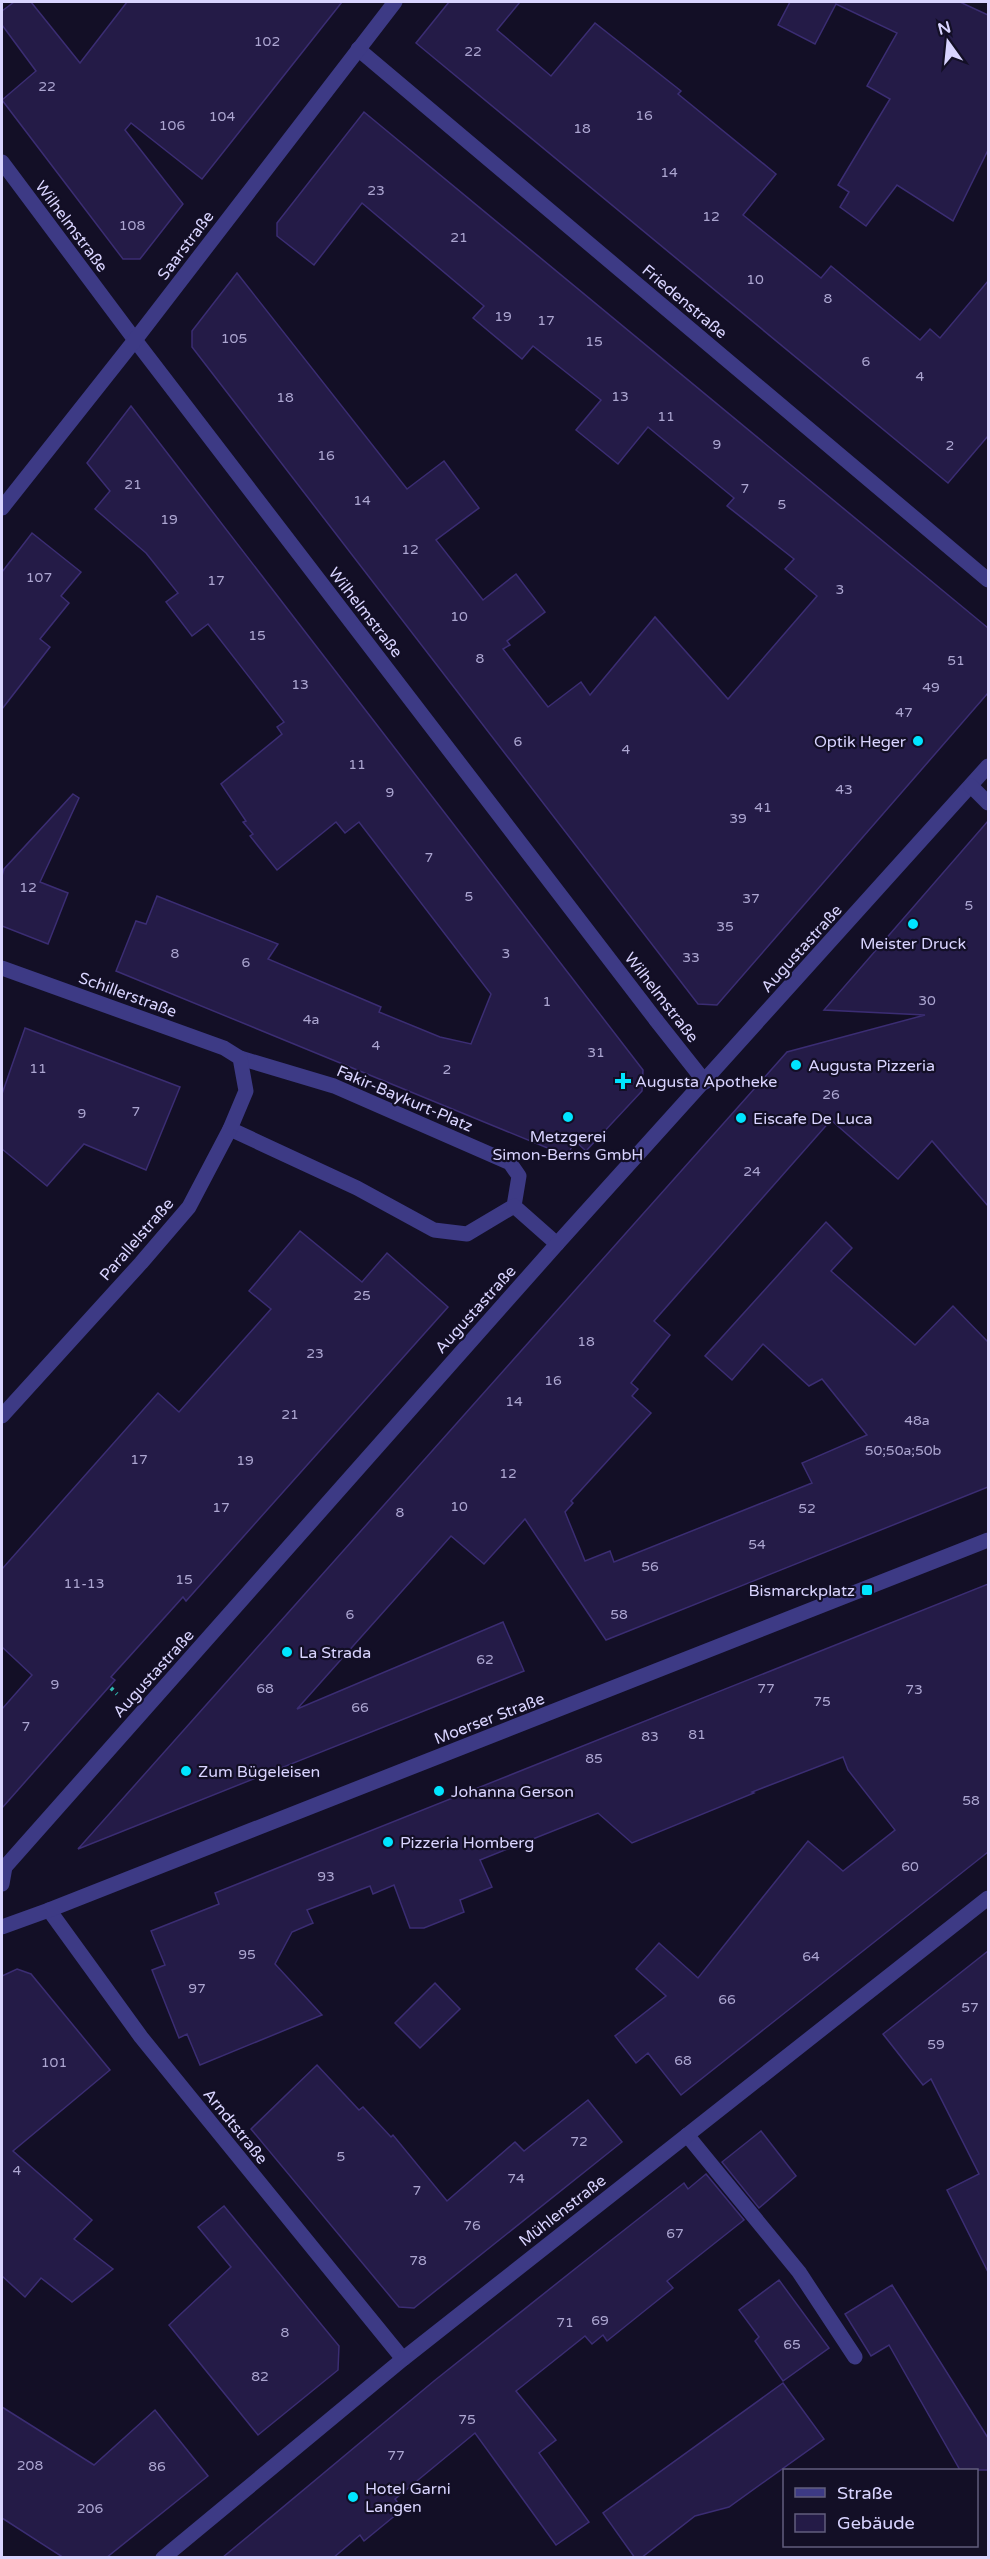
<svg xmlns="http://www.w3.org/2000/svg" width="990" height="2559" viewBox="0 0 990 2559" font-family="'Varela Round',sans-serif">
	<rect width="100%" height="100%" fill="#130f26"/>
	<!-- building -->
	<g fill="#241b47" stroke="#3b2d73" stroke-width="1.5">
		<path d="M14,2H31L80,63L127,2H342L202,179L131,123L125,130L183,204L140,259H123L2,100L36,71L2,25V11Z"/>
		<path d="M449,2H520L497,30L551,76L595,23L681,91L678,94L776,174L743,215L821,278L831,266L920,340L930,329L940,338L988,281V436L948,483L416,43Z"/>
		<path d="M790,2H960L988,15V150L953,221L897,185L866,226L840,207L849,192L838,185L890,99L867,86L897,33L836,4L815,44L778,25Z"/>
		<path d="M364,112L988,628V693L717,1005L698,1004L192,347V331L237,273L407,489L444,461L479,508L436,540L483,600L516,574L545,612L507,641L510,645L503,649L548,707L581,682L590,695L655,617L728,699L817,596L785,569L794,559L727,506L734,498L648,427L618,464L576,430L601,400L533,346L522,359L473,318L484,306L362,203L314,265L277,236V223Z"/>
		<path d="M131,406L643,1070L642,1091L586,1151L575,1141L567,1156L116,971L136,921L146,924L157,896L278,944L268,959L381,1007L379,1012L440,1037L471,1044L491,994L359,822L345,833L336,822L277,870L250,836L253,834L243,822L246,821L221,784L282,734L277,727L284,722L208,624L192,636L166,602L178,593L146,553L95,509L110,491L87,463Z"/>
		<path d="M32,533L81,572L61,596L69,603L40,639L50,647L2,709V572Z"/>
		<path d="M73,794L79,798L40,882L68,893L48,944L2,926V876L4,869Z"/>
		<path d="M988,821V1206L932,1141L898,1179L831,1120L654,1321L670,1335L631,1383L638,1389L632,1396L651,1413L571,1501L573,1503L565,1512L585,1561L610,1551L614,1562L812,1483L802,1463L867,1435L822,1379L809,1386L763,1344L732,1380L705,1356L826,1222L852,1248L831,1271L915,1345L953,1306L988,1342V1487L606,1640L525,1519L484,1564L451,1536L297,1709L503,1622L524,1671L78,1849L787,1052L925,1015L824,1010Z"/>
		<path d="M25,1028L180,1087L146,1170L84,1144L47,1186L2,1149V1094Z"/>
		<path d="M300,1231L362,1282L387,1253L448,1307L186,1601L183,1597L111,1677L115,1680L2,1808V1709L32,1675L2,1647V1569L158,1393L179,1412L271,1309L249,1291Z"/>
		<path d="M988,1584V1852L681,2095L648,2053L636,2063L615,2036L666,1996L636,1969L659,1943L698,1978L808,1841L843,1871L895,1830L848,1770L843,1757L752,1792L754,1793L632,1843L598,1813L480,1860L492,1887L460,1900L464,1912L424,1928H410L394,1885L373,1894L370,1886L307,1910L313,1923L292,1932L275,1964L322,2015L200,2065L187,2034L179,2038L152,1970L165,1965L151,1931L219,1904L215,1893Z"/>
		<path d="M988,1951V2272L947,2190L979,2174L931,2079L923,2085L883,2034Z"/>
		<path d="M17,1969L31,1974L110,2070L13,2151L92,2220L74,2239L113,2269L72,2302L41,2278L25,2297L2,2276V1976Z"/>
		<path d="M435,1983L460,2009L420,2048L395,2023Z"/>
		<path d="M317,2065L359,2110L363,2107L391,2137L393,2135L447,2201L515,2142L524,2151L588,2100L622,2142L414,2308L399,2307L251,2129Z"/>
		<path d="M761,2131L796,2176L759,2208L722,2162Z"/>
		<path d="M706,2174L744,2220L667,2281L673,2288L607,2341L603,2335L592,2344L585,2336L516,2391L556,2440L539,2453L589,2522L556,2545L475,2433L395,2499L403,2509L364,2541L360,2535L333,2558H222L434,2381L595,2253L684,2183L688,2189Z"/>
		<path d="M224,2206L339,2346L338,2370L258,2435L169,2325L231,2267L198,2227Z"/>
		<path d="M779,2280L829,2348L783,2381L755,2341L759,2337L739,2310Z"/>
		<path d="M892,2285L988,2438V2470H960L889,2345L871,2356L845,2314Z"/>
		<path d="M783,2383L824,2439L729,2507L695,2516L641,2558H635L603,2513Z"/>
		<path d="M2,2407L94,2465L155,2410L208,2476L106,2558H64L2,2518Z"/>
	</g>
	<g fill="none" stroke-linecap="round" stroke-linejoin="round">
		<!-- path -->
		<path stroke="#2fb8b0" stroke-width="4" stroke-dasharray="3 4.5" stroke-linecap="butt" d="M111,1688L117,1694"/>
		<!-- service -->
		<g stroke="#3d3a85" stroke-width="15">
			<path d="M230,1129L357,1188L434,1230L467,1234L514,1206L519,1176L510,1163L334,1086L240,1058"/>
			<path d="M687,2135L799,2272L855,2357"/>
		</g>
		<!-- pedestrian -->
		<g stroke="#3d3a85" stroke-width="15">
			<path d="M656,1020L705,1082"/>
			<path d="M514,1206L557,1244"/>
			<path d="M2,1884L5,1867L557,1244L988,766"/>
		</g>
		<!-- minor -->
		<g stroke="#3d3a85" stroke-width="15">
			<path d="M358,49L988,580"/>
			<path d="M2,162L135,340L656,1020"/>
			<path d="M2,508L135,340L395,2"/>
			<path d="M971,786L988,803"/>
			<path d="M2,968L224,1048L240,1058L246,1091L230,1129L189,1207L141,1263L2,1416"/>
			<path d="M49,1910L141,2037L403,2359"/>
			<path d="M163,2558L403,2359L988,1898"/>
		</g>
		<!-- tertiary -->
		<path stroke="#3d3a85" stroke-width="15" d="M2,1927L49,1910L988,1540"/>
	</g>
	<!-- markers -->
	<g fill="#00e5ff" stroke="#130f26" stroke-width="2">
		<circle cx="918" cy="741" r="6"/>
		<circle cx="913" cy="924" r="6"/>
		<circle cx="796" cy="1065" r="6"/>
		<path d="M620 1072h6v6h6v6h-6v6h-6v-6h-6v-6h6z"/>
		<circle cx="568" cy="1117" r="6"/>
		<circle cx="741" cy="1118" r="6"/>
		<rect x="861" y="1584" width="12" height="12" rx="3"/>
		<circle cx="287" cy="1652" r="6"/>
		<circle cx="186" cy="1771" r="6"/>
		<circle cx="439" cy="1791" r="6"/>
		<circle cx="388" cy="1842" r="6"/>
		<circle cx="353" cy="2497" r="6"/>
	</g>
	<g text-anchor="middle" stroke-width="4.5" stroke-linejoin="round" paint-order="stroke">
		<!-- number labels -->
		<g font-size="14" fill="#aca6d1">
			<text x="267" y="46">102</text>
			<text x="473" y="56">22</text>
			<text x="47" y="91">22</text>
			<text x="644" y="120">16</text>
			<text x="222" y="121">104</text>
			<text x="172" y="130">106</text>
			<text x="582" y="133">18</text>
			<text x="669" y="177">14</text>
			<text x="376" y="195">23</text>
			<text x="711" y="221">12</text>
			<text x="132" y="230">108</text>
			<text x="459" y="242">21</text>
			<text x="755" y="284">10</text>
			<text x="828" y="303">8</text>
			<text x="503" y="321">19</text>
			<text x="546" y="325">17</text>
			<text x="234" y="343">105</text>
			<text x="594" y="346">15</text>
			<text x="866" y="366">6</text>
			<text x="920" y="381">4</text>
			<text x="620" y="401">13</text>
			<text x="285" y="402">18</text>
			<text x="666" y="421">11</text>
			<text x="717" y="449">9</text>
			<text x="950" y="450">2</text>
			<text x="326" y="460">16</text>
			<text x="133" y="489">21</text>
			<text x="745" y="493">7</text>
			<text x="362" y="505">14</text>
			<text x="782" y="509">5</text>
			<text x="169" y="524">19</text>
			<text x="410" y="554">12</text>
			<text x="39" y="582">107</text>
			<text x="216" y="585">17</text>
			<text x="840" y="594">3</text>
			<text x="459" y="621">10</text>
			<text x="257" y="640">15</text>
			<text x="480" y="663">8</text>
			<text x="956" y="665">51</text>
			<text x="300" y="689">13</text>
			<text x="931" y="692">49</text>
			<text x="904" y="717">47</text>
			<text x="518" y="746">6</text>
			<text x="626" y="754">4</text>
			<text x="357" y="769">11</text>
			<text x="844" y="794">43</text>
			<text x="390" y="797">9</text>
			<text x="763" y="812">41</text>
			<text x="738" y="823">39</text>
			<text x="429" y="862">7</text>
			<text x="28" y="892">12</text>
			<text x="469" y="901">5</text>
			<text x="751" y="903">37</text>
			<text x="969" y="910">5</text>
			<text x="725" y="931">35</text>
			<text x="175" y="958">8</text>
			<text x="506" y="958">3</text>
			<text x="691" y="962">33</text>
			<text x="246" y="967">6</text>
			<text x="927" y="1005">30</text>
			<text x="547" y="1006">1</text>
			<text x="311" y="1024">4a</text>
			<text x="376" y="1050">4</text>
			<text x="596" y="1057">31</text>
			<text x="38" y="1073">11</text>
			<text x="447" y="1074">2</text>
			<text x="831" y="1099">26</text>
			<text x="136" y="1116">7</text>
			<text x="82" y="1118">9</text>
			<text x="752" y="1176">24</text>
			<text x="362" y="1300">25</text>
			<text x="586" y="1346">18</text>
			<text x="315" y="1358">23</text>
			<text x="553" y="1385">16</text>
			<text x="514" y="1406">14</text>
			<text x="290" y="1419">21</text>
			<text x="917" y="1425">48a</text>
			<text x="903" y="1455">50;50a;50b</text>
			<text x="139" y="1464">17</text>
			<text x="245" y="1465">19</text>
			<text x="508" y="1478">12</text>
			<text x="459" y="1511">10</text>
			<text x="221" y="1512">17</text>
			<text x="807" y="1513">52</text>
			<text x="400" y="1517">8</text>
			<text x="757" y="1549">54</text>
			<text x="650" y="1571">56</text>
			<text x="184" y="1584">15</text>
			<text x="84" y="1588">11-13</text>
			<text x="350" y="1619">6</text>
			<text x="619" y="1619">58</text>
			<text x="485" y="1664">62</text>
			<text x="55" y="1689">9</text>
			<text x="265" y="1693">68</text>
			<text x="766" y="1693">77</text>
			<text x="914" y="1694">73</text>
			<text x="822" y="1706">75</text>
			<text x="360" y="1712">66</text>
			<text x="26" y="1731">7</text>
			<text x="697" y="1739">81</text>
			<text x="650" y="1741">83</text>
			<text x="594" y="1763">85</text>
			<text x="971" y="1805">58</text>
			<text x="910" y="1871">60</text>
			<text x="326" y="1881">93</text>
			<text x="247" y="1959">95</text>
			<text x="811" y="1961">64</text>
			<text x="197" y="1993">97</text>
			<text x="727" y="2004">66</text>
			<text x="970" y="2012">57</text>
			<text x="936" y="2049">59</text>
			<text x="683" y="2065">68</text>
			<text x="54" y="2067">101</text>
			<text x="579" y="2146">72</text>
			<text x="341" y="2161">5</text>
			<text x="17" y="2175">4</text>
			<text x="516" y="2183">74</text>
			<text x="417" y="2195">7</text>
			<text x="472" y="2230">76</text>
			<text x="675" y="2238">67</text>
			<text x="418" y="2265">78</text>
			<text x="600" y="2325">69</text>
			<text x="565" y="2327">71</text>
			<text x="285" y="2337">8</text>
			<text x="792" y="2349">65</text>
			<text x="260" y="2381">82</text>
			<text x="467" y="2424">75</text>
			<text x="396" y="2460">77</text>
			<text x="30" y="2470">208</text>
			<text x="157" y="2471">86</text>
			<text x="90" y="2513">206</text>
		</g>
		<!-- street labels -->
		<g font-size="16" fill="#d9d4ff" stroke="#130f26">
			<text transform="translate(72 226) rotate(53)" y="6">Wilhelmstraße</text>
			<text transform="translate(185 245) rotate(-53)" y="6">Saarstraße</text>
			<text transform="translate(685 301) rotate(40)" y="6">Friedenstraße</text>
			<text transform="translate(366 612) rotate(52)" y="6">Wilhelmstraße</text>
			<text transform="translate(801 948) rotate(-48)" y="6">Augustastraße</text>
			<text transform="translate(128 994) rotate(20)" y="6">Schillerstraße</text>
			<text transform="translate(662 997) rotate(52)" y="6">Wilhelmstraße</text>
			<text transform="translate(405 1098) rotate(23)" y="6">Fakir-Baykurt-Platz</text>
			<text transform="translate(136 1239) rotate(-49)" y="6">Parallelstraße</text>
			<text transform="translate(475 1309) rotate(-48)" y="6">Augustastraße</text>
			<text transform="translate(153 1673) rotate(-48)" y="6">Augustastraße</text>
			<text transform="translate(489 1718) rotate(-21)" y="6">Moerser Straße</text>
			<text transform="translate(236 2126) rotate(51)" y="6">Arndtstraße</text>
			<text transform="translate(562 2210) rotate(-38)" y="6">Mühlenstraße</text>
		</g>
		<!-- poi labels -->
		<g font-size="16" fill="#d9d4ff" stroke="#130f26" text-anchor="start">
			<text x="906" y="747" text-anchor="end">Optik Heger</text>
			<text x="913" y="949" text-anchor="middle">Meister Druck</text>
			<text x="808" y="1071">Augusta Pizzeria</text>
			<text x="635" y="1087">Augusta Apotheke</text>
			<text x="753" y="1124">Eiscafe De Luca</text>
			<text x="568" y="1142" text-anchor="middle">Metzgerei<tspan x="568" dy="18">Simon-Berns GmbH</tspan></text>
			<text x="855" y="1596" text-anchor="end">Bismarckplatz</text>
			<text x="299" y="1658">La Strada</text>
			<text x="198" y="1777">Zum Bügeleisen</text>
			<text x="451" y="1797">Johanna Gerson</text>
			<text x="400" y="1848">Pizzeria Homberg</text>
			<text x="365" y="2494">Hotel Garni<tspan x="365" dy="18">Langen</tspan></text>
		</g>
	</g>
	<!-- border -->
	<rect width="990" height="2559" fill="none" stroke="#d9d4ff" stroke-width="6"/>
	<!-- legend -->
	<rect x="783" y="2469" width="195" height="78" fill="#130f26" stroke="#625e7d" stroke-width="1.5"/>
	<rect x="795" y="2488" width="30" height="9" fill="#3d3a85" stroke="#625e7d" stroke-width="1.5"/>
	<text x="837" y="2499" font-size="18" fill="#d9d4ff">Straße</text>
	<rect x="795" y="2514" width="30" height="18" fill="#241b47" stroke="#625e7d" stroke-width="1.5"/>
	<text x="837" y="2529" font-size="18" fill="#d9d4ff">Gebäude</text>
	<!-- north arrow -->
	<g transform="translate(948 42) rotate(345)" stroke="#130f26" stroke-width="4.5" paint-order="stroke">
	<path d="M0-4.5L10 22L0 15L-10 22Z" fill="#d9d4ff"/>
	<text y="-9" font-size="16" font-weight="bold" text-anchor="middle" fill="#d9d4ff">N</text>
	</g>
</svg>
